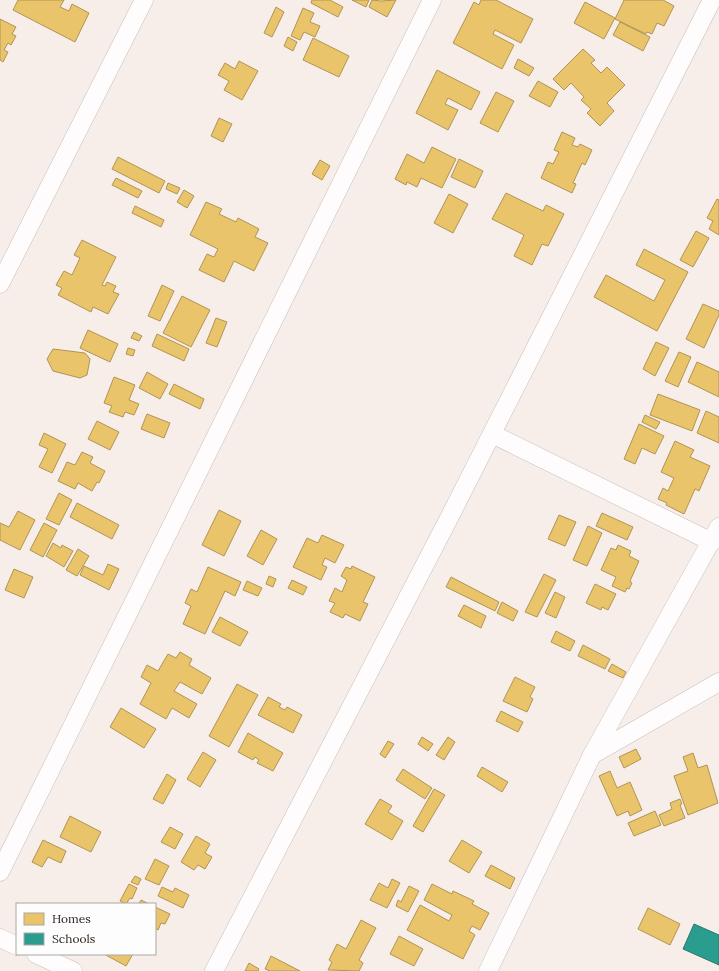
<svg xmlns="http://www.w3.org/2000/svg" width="719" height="971" viewBox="0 0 719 971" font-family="Lora,serif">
	<rect width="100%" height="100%" fill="#f7eee9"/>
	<!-- homes -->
	<g fill="#e9c46a" stroke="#b19454">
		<path d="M18,0H64L60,7L69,11L72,4L89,13L75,42L13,10Z"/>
		<path d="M312,0H330L343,7L338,17L311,3Z"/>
		<path d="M352,0H369L366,7Z"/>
		<path d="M372,0L381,1L396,0L387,17L369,7Z"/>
		<path d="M481,0H496L533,19L521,43L495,30L493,34L514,45L502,69L453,43L474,2L479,5Z"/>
		<path d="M624,0H663L674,6L664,26L657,23L652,34L647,32L646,34L615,19Z"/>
		<path d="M585,2L615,18L604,39L574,23Z"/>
		<path d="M276,7L284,12L272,37L264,33Z"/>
		<path d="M303,8L314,13L310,22L320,26L315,37L304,32L300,40L291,36Z"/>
		<path d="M0,19L16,27L12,34L16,36L11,45L8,43L4,50L8,52L3,62L0,60Z"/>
		<path d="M620,22L650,37L643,51L613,35Z"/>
		<path d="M288,37L297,42L293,51L284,46Z"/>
		<path d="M313,38L349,56L339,77L303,60Z"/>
		<path d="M583,49L595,60L591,63L601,73L607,67L625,85L607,103L614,111L600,126L587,113L591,109L581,100L584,97L571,83L564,90L553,79Z"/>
		<path d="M518,59L534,68L529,76L514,68Z"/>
		<path d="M239,61L258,71L242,100L224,90L229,81L218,75L225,63L235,69Z"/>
		<path d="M437,70L480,92L471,110L448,98L445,104L458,110L448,130L416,113Z"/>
		<path d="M538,81L558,92L550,107L529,96Z"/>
		<path d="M496,92L514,101L498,132L480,123Z"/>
		<path d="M219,118L232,124L223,142L211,136Z"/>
		<path d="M562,132L575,138L572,145L578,147L580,144L592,150L585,165L582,163L573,183L576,184L572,193L541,178L548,162L553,164L559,152L554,150Z"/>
		<path d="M432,147L456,159L442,188L421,178L417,187L407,182L406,185L395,179L407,154L424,163Z"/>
		<path d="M118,157L165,181L159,193L112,169Z"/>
		<path d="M459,159L483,171L475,188L451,177Z"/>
		<path d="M320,160L330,166L322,180L312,174Z"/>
		<path d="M116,178L142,191L138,198L112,185Z"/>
		<path d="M168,183L180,188L177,194L166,189Z"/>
		<path d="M184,190L194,196L187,208L177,202Z"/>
		<path d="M506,193L543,211L546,205L564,214L548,246L542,244L532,265L514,256L524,235L492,219Z"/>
		<path d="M449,194L468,204L453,233L434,223Z"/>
		<path d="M717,199L719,200V235L709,229L713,221L707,218Z"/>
		<path d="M206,202L222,209L219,214L236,222L238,218L259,229L255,237L268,243L254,271L234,261L224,282L199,270L207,254L214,257L218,249L190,235Z"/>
		<path d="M135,206L164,220L161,227L132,213Z"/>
		<path d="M696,231L709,238L693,267L680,260Z"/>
		<path d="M82,240L116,257L102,285L105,286L107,282L116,286L113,292L119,294L108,314L93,307L91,312L58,295L62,288L56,285L64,271L72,275L80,258L74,255Z"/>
		<path d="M644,249L688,272L657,331L594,297L606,275L654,301L665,280L636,265Z"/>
		<path d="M162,285L174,291L160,321L148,316Z"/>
		<path d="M182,296L210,310L191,347L163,333Z"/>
		<path d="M703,304L719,311V315L704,348L686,339Z"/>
		<path d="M216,318L227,322L217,347L206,343Z"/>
		<path d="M88,330L118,344L110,362L80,348Z"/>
		<path d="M134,332L142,336L139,341L131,338Z"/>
		<path d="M157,334L189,349L184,361L152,346Z"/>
		<path d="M656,342L669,348L655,376L643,369Z"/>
		<path d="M128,348L135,350L133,356L126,354Z"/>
		<path d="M53,349L85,353L90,359L87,375L80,378L53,371L47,359Z"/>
		<path d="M679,352L691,357L678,387L665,381Z"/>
		<path d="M697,362L719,372V397L688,382Z"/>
		<path d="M147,372L168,384L160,399L139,388Z"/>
		<path d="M114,377L135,385L129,400L139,404L134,415L125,412L123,417L109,412L112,406L104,403Z"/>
		<path d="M174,384L204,399L200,409L169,394Z"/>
		<path d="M658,394L700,410L692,431L650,415Z"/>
		<path d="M706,411L719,417V443L697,433Z"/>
		<path d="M147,414L170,423L164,438L141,429Z"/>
		<path d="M645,415L660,422L656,429L642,422Z"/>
		<path d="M97,421L119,432L110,450L88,439Z"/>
		<path d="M639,424L664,436L655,454L642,448L635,464L624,459Z"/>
		<path d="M44,433L66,444L52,473L39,467L48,449L39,445Z"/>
		<path d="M675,441L694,450L690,457L710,466L699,491L695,489L684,514L666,505L667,503L658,499L663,488L668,491L674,478L661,472Z"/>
		<path d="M82,452L93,457L90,463L105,471L99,483L97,482L92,491L78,483L75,489L58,481L67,462L75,465Z"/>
		<path d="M59,493L72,500L59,525L46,519Z"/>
		<path d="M77,503L119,525L112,539L70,517Z"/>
		<path d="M219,510L241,521L224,556L202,545Z"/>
		<path d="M18,511L35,520L20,550L0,540V523L9,527Z"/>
		<path d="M602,513L633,527L627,540L596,526Z"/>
		<path d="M559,515L576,522L565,546L548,539Z"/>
		<path d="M44,523L57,530L43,557L30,550Z"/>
		<path d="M588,526L602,533L587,566L573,560Z"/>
		<path d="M261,530L277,539L263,565L247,556Z"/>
		<path d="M322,535L344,545L335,563L325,558L322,565L327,567L321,580L293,567L307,538L318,543Z"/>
		<path d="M53,543L61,548L62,545L73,551L64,567L46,556Z"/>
		<path d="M618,545L631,551L629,556L639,561L630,581L632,583L629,589L627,588L625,592L612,586L616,577L601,570L611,548L616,550Z"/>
		<path d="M78,549L89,556L77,576L66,570Z"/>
		<path d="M108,564L119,569L109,590L80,575L84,566L103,575Z"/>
		<path d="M352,566L375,577L363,602L368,604L360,621L345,614L343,618L330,612L335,603L329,601L335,588L342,592L347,580L341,576L346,567L351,569Z"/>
		<path d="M208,567L241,582L235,596L225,591L205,634L183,624L191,606L185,603L191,589L197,592Z"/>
		<path d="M14,569L33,577L24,598L5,590Z"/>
		<path d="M544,574L556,580L537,617L525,612Z"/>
		<path d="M269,576L276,579L273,587L266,584Z"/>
		<path d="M451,577L499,602L495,611L446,587Z"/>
		<path d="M292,580L307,587L303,595L288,588Z"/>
		<path d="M247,581L262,588L258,596L243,590Z"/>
		<path d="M595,584L616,594L608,610L602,607L601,610L586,603Z"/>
		<path d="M555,592L565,597L556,618L545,613Z"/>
		<path d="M502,602L518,611L513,621L497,613Z"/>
		<path d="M464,605L486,616L481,628L458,616Z"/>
		<path d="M220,617L248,632L240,646L212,632Z"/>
		<path d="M556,631L575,641L570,651L551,642Z"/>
		<path d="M583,645L610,659L605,669L578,656Z"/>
		<path d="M180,652L192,659L189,665L211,678L202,694L180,682L174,691L197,704L189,718L172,708L166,719L140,704L151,683L141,677L147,665L158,671L168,654L176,658Z"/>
		<path d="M612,664L626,672L623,678L608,671Z"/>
		<path d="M515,677L535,687L530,697L533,699L527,712L503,701Z"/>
		<path d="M237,684L258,695L229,747L209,736Z"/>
		<path d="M268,697L281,704L279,707L285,710L287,707L302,715L293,733L258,715Z"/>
		<path d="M121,708L156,729L144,748L110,727Z"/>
		<path d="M501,711L523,722L518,732L496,721Z"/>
		<path d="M248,733L283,753L273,771L257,763L259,760L255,757L253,760L238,752Z"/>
		<path d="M422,737L433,744L428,751L418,744Z"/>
		<path d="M448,737L455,742L444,760L436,755Z"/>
		<path d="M388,741L394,744L385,758L380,754Z"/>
		<path d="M636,749L641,759L624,768L619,757Z"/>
		<path d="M203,752L216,760L200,787L187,779Z"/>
		<path d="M693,753L698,768L707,765L718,803L688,815L674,776L688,771L683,757Z"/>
		<path d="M482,767L508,782L502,792L477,776Z"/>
		<path d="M403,769L432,788L425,799L396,780Z"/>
		<path d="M610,771L617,788L630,782L642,810L630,816L628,811L617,816L599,776Z"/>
		<path d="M167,774L176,780L163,804L153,799Z"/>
		<path d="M434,789L445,795L423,832L413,826Z"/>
		<path d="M380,799L392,806L388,812L403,821L392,840L365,824Z"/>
		<path d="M680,799L682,804L680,805L685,818L664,826L659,815L672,809L670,803Z"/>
		<path d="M655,811L661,825L634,836L628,823Z"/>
		<path d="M70,816L101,832L91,852L60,837Z"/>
		<path d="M170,827L183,834L175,849L161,842Z"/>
		<path d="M196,836L210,844L205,853L212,857L205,869L198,865L194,870L181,862Z"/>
		<path d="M43,840L66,851L61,863L48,857L42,867L32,862Z"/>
		<path d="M462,840L482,852L469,873L449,861Z"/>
		<path d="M155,859L169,866L159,885L145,879Z"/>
		<path d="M491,865L515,878L510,889L485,876Z"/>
		<path d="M135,876L141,879L138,885L131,882Z"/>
		<path d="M392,879L400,883L387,908L370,900L379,883L388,888Z"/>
		<path d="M129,884L137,888L132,899L130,898L126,904L120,901Z"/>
		<path d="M432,884L452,894L453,891L474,901L472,904L489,913L480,930L472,926L469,931L475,935L463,959L407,930L420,905L449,921L452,915L424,900Z"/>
		<path d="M409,886L419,891L408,912L396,906L398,900L401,902Z"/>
		<path d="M162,887L173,892L175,888L189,895L183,908L158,896Z"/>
		<path d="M141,900L149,904H139Z"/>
		<path d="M155,907L170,914L165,924L161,923L158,930L155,928Z"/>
		<path d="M648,908L680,924L670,945L638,929Z"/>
		<path d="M361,920L376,928L359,960L363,963L359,971L328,970L332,962L329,960L337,944L346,949Z"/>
		<path d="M399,936L423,949L414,966L390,954Z"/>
		<path d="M104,954H133L126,966Z"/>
		<path d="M271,956L300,971H270L265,969Z"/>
		<path d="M249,963L259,969L258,971H245Z"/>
	</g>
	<!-- schools -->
	<path fill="#2a9d8f" stroke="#2c796e" d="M694,924L719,935V965L683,949Z"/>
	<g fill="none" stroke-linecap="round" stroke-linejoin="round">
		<!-- minor casing -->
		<g stroke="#c8bfba" stroke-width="19">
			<g id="minor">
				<path d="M0,284L144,0"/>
				<path d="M492,434L712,542"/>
				<path d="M592,755L719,682"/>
				<path d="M0,872L432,0"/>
				<path d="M0,938L17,946"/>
				<path d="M36,954L73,971"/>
				<path d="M214,971L447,522L712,0"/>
				<path d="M488,971L592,755L719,527"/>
			</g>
		</g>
		<!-- minor -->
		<use href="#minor" stroke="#fefcfc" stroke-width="18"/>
	</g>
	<!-- legend -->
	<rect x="16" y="903" width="140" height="52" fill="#fdfdfd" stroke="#aba7a5"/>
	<rect x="24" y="913" width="20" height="12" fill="#e9c46a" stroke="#aba7a5"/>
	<text x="52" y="923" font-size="12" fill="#2f2520">Homes</text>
	<rect x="24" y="933" width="20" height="12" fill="#2a9d8f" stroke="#aba7a5"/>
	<text x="52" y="943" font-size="12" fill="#2f2520">Schools</text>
</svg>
